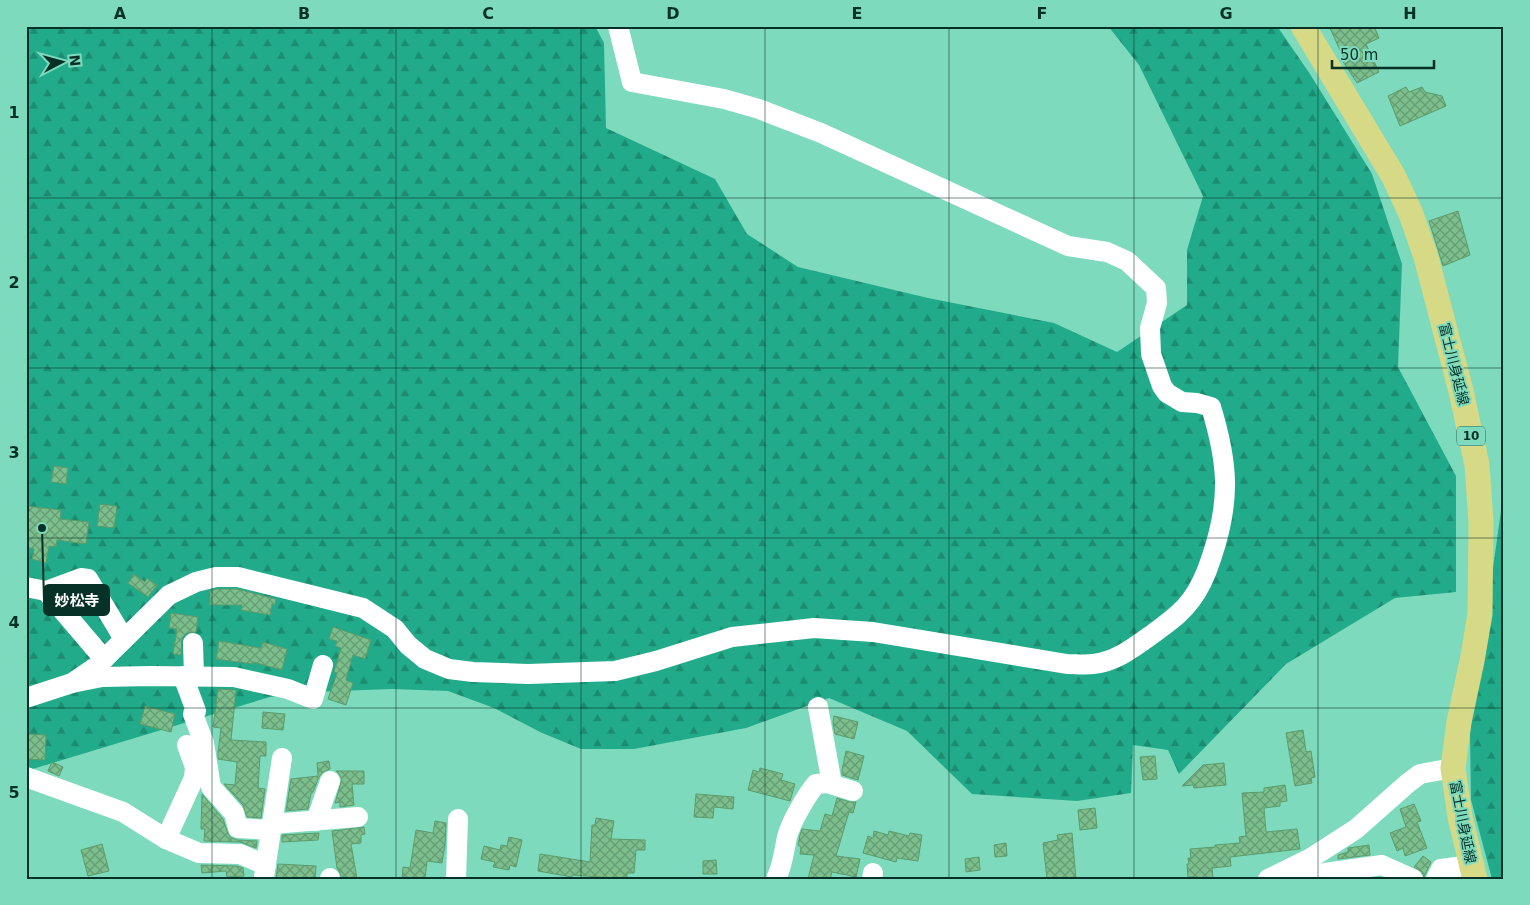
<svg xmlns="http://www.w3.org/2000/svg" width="1530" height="905" viewBox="0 0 1530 905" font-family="'DejaVu Sans','Noto Sans JP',sans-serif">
	<defs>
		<pattern id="forest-firs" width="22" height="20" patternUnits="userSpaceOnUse" patternTransform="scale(1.25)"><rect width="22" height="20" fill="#22ab8a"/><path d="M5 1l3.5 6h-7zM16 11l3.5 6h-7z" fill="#1c8c71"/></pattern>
		<pattern id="building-cross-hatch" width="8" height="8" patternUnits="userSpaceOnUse" patternTransform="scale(1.25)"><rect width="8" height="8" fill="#7cbf8d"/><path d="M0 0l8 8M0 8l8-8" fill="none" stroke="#649c73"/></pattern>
	</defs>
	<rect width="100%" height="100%" fill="#7edabd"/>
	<!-- forest -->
	<g fill="url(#forest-firs)">
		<path d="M26,26H595L604,43L606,128L715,179L747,234L798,267L928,298L1054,323L1117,352L1187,305V250L1203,196L1139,65L1108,26H1277L1310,74L1372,174L1402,264L1398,367L1456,476V592L1395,598L1286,664L1179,774L1168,750L1133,745L1131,793L1077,801L972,794L907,731L829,698L746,728L634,749H581L540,732L494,708L448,691L392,689L310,692L270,697L26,771V641L29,637V601L26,589Z"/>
		<path d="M1504,489V879H1492L1471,800L1470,733Z"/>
	</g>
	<!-- building -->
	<g fill="url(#building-cross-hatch)" stroke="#5a9c6c">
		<path d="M1329,26H1374L1379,38L1366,44L1379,72L1357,83L1342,60L1344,59Z"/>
		<path d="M1406,87L1409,92L1422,87L1425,92L1442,96L1446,106L1400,126L1388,96Z"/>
		<path d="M1458,211L1470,255L1443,266L1429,221Z"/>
		<path d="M54,466L68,468L66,484L51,482Z"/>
		<path d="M100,504L117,506L114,528L97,526Z"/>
		<path d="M26,506L61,510L60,519L89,522L86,544L57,540L56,547L49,546L46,563L32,559L34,549L26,547Z"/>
		<path d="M134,574L145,582L147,578L157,585L148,597L128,583Z"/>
		<path d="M217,589H237L276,599L275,605L272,604L270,615L241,610L242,605H210V591Z"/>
		<path d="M171,613L198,617L196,632L187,633L182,638L181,655L173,654L177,629L169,628Z"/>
		<path d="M333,627L371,640L365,659L353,655L346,680L353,683L346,705L328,699L337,673L334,672L341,648L335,646L337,641L329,639Z"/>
		<path d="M219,641L261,648L263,642L287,649L282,670L253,662V664L216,659Z"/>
		<path d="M218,689L236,690L231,740L266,742V756H260L258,788L265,789L261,818L247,817L243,805L224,784L235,785L237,762L218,759V753L221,728L213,727Z"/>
		<path d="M145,706L175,714L171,732L140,724Z"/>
		<path d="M263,712L285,714L283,730L262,728Z"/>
		<path d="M834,716L858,722L854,739L835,734L833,722Z"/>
		<path d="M1303,730L1306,752L1311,751L1315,777L1311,778L1312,783L1295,786L1286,733Z"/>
		<path d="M26,734L46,735L45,760L26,759Z"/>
		<path d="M846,751L864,756L858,780L842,775V770Z"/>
		<path d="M1155,756L1157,779L1143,780L1140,757Z"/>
		<path d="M329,761L330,769L323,772L319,777L313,792L311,793L308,809L286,811L291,779L318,776L317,763Z"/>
		<path d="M52,762L63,767L59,776L48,771Z"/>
		<path d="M1224,763L1226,785L1194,788L1193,785L1182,786L1203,765Z"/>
		<path d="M760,768L783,774L781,780L795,784L790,801L748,790L753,770L759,772Z"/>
		<path d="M336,771H364V784H352L354,805L340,807V802L335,803L342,779L339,774Z"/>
		<path d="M1285,785L1287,801L1280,802V806L1264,808L1266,832L1297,829L1300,849L1230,857L1231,866L1212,868L1213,878L1188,877L1187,864H1189L1188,858H1191L1190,849L1215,847V845L1240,843L1239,837L1246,836L1242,793L1264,792V788Z"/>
		<path d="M202,794L223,819L227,831L230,837L237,840L257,841L256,848L240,842L204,841L205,829H201Z"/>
		<path d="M696,794L734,797L733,809L714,807L713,818L694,817Z"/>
		<path d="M837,798L850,802H856L853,813L849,812L836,856L860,859L856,877L832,872L830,879H808L814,855L800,854L801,847L798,845L800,835L802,829L820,831L825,814L832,816Z"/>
		<path d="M1414,804L1421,821L1417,822L1427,848L1405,856L1403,848L1397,851L1390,833L1406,827L1400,809Z"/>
		<path d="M1095,808L1097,828L1080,830L1078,810Z"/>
		<path d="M596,818L614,821L611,839L645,840V850H636L634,873H627V879H601V877L572,875V877L538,871L540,854L590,862L592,825H595Z"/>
		<path d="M435,821L446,823L445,845L442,863L427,861L425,879H402L403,867L410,868L416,830L433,833Z"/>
		<path d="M364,827L365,834L361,835V843L351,844L357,879H342L340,873L337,868L332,831Z"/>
		<path d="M874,831L888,835L889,831L909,836L910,833L922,835L918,861L897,858L896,862L863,853L868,836L873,838Z"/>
		<path d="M319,833L318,840L282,842V835Z"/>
		<path d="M1072,833L1076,879H1047L1043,843L1058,840L1057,835Z"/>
		<path d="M509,837L522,840L516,867L510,865L509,870L493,867L495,862L481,859L484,846L500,850L501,845L507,846Z"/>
		<path d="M1006,843L1007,856L995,857L994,845Z"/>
		<path d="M102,844L109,871L88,876L81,850Z"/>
		<path d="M1369,845L1370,855L1338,859V855L1348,852V848Z"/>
		<path d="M1423,856L1431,862L1424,877L1422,872L1414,867Z"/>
		<path d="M979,857L980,870L966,872L965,859Z"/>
		<path d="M716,860L717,874H703V861Z"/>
		<path d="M278,864L316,866L315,879H276Z"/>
		<path d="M201,865L237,866L243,868L244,876L227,877L226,871L202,873Z"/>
	</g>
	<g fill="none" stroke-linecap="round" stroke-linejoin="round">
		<!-- minor -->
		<g stroke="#fff" stroke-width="20">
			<path d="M26,587L46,591L81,578L88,579L124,639"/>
			<path d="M46,591L104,659"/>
			<path d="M193,643L194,677"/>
			<path d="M183,676L196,711L193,714L204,743L211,787L234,813L238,828L271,830"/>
			<path d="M72,683L97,666L169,595L196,582L216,577H238L363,608L395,629L408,645L425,659L449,669L473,672L528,674L615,671L656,661L732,637L814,628L873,632L1067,664C1076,664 1085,665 1093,664C1116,662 1136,646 1154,633C1167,623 1181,614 1191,600C1201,587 1207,572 1212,556C1231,499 1228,463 1211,407L1197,403L1182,402L1167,393L1162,386L1151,354L1150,328L1157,303L1156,288L1127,261L1107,252L1068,246L821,133L759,109L724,99L632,82L618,26"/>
			<path d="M26,698L72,683L102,677L150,676L234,677L288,689L313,699L323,665"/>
			<path d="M818,707L832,784"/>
			<path d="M26,777L123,812L166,839L199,853L240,854L266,865"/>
			<path d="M316,821L330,781"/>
			<path d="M272,824L358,817"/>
			<path d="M166,839L194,778L195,767L187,745"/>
			<path d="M264,877L282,758"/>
			<path d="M330,878V879"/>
			<path d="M456,879L458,819"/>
			<path d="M776,879C783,865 784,851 787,837C791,822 806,796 816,784L827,783L853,791"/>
			<path d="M872,879L873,873"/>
			<path d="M1268,879L1311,858L1356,829L1408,783L1420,774L1453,768"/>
			<path d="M1298,879L1325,873L1382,865L1413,879"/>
			<path d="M1436,879L1441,869L1471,865"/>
		</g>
		<!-- major -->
		<path stroke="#d6d986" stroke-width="25" d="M1303,26L1394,177L1411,214L1426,257L1461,391L1477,465L1481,522L1480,614L1472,661L1459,722L1453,768L1460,817L1475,879"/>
	</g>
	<!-- grid -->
	<path fill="none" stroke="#073126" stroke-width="1" stroke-opacity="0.55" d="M212,26V879M396,26V879M581,26V879M765,26V879M949,26V879M1134,26V879M1318,26V879M26,198H1504M26,368H1504M26,538H1504M26,708H1504"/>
	<g text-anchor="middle" stroke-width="4" stroke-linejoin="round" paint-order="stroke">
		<!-- shield labels -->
		<rect fill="#7edabd" stroke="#2b6453" stroke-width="1" x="1457" y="426.5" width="28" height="19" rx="4"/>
		<g font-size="12" font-weight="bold" fill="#073126">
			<text x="1471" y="440">10</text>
		</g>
		<!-- street labels -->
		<g font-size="14" fill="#073126" stroke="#7edabd">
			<text transform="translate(1454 364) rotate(76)" y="5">富士川身延線</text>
			<text transform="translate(1463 822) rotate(79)" y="5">富士川身延線</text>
		</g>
	</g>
	<!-- callouts -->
	<path fill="none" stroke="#073126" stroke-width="2" d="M42 528L44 600"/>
	<circle fill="#073126" stroke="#7edabd" stroke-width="2" cx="42" cy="528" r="5"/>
	<rect fill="#073126" stroke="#073126" stroke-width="2" x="44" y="585" width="65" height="30" rx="5"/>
	<g font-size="15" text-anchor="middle" font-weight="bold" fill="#fff">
		<text x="77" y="606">妙松寺</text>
	</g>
	<!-- border -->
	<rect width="1530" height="905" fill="none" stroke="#7edabd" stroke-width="55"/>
	<!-- north arrow -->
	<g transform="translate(62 62) rotate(84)" stroke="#7edabd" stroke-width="4" paint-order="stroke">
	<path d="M0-4L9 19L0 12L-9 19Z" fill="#073126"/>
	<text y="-8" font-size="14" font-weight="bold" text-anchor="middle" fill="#073126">N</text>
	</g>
	<!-- scale -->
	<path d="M1332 60v8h102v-8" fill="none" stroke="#073126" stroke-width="2.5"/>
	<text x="1340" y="60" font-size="15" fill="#073126" stroke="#7edabd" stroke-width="4" paint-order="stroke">50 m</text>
	<rect x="28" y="28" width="1474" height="850" fill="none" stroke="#073126" stroke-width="2"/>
	<g font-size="16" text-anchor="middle" font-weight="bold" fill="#073126">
		<text x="120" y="19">A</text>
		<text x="304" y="19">B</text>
		<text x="488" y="19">C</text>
		<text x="673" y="19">D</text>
		<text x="857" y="19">E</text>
		<text x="1042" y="19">F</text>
		<text x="1226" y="19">G</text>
		<text x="1410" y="19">H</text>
		<text x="14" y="118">1</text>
		<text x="14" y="288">2</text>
		<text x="14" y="458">3</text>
		<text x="14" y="628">4</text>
		<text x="14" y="798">5</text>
	</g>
</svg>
